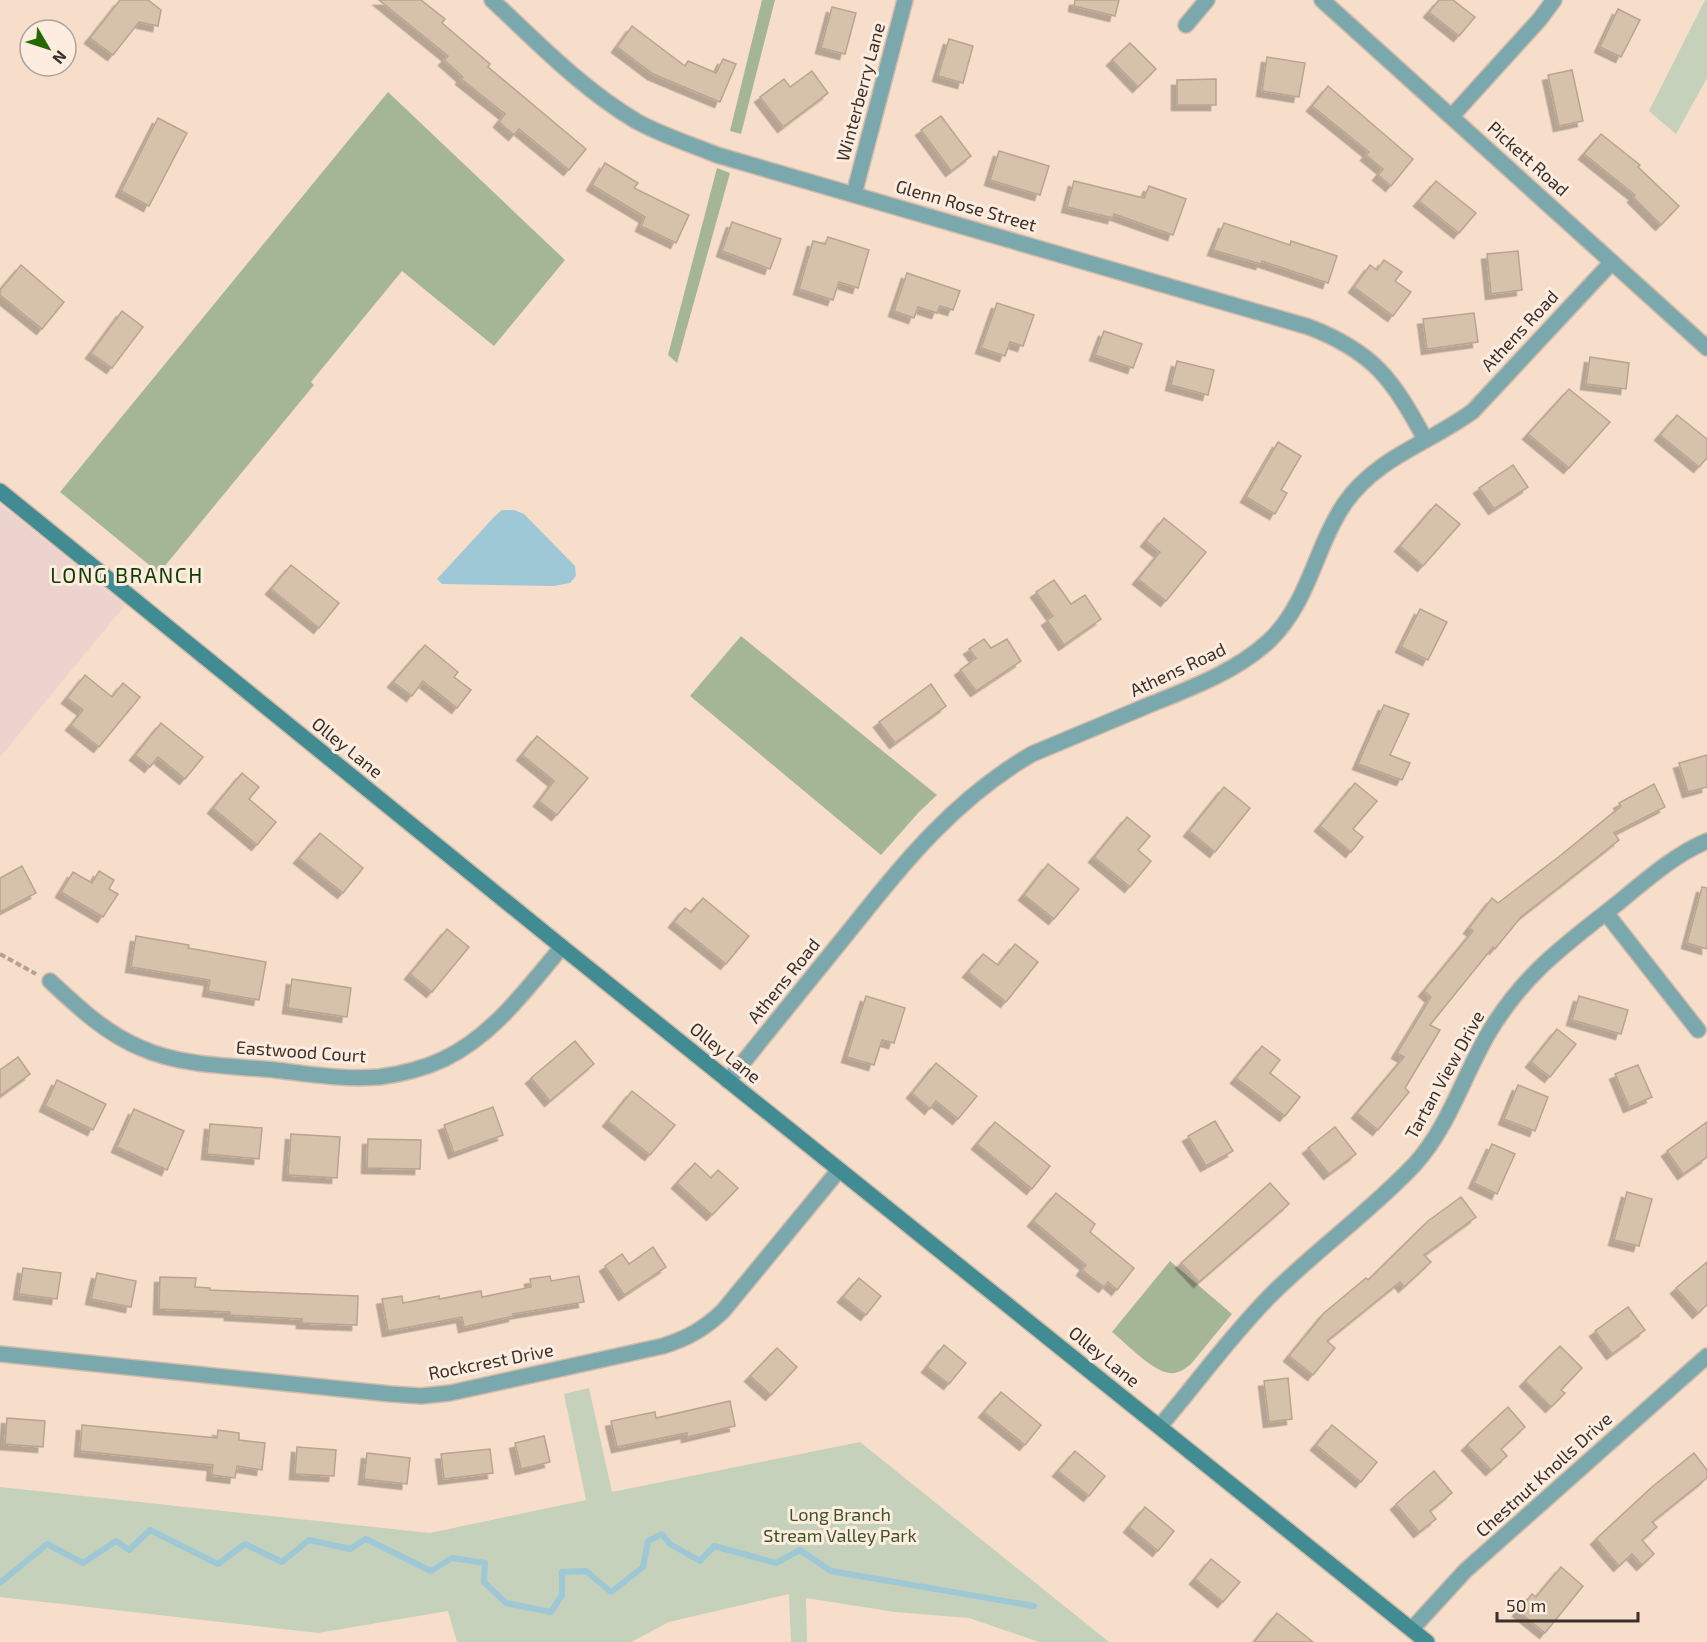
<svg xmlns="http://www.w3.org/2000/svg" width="1707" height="1642" viewBox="0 0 1707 1642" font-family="'Exo 2',sans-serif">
	<defs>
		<filter id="shadow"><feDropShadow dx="-5.5" dy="5.5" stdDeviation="0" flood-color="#0004"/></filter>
	</defs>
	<rect width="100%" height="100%" fill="#f7deca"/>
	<!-- education -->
	<path fill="#edd3cd" d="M0,504L125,605L0,757Z"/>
	<!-- green -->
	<g fill="#c5d1ba">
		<path d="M1705,0H1707V78L1676,134L1649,111Z"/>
		<path d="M589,1388L612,1492L860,1442L1109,1642H1039L969,1618L895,1612L806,1598L807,1642H791L789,1594L669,1622L631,1642H457L448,1611L318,1633L0,1597V1487L430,1533L586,1500L564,1394Z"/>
	</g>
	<!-- forest -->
	<g fill="#a5b696">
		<path d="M762,0H775L741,134L730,131Z"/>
		<path d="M388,92L565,260L494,346L402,271L311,382L314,385L159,573L60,492Z"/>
		<path d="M717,168L730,173L677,363L668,355Z"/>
		<path d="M741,636L937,795L919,812L881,855L690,696Z"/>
		<path d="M1170,1261L1232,1314L1191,1364C1185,1369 1178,1374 1170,1373C1153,1372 1126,1343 1112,1332Z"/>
	</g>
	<!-- water -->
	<path fill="#9ec8d6" d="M502,510H514L524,514L575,566L576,576L570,583L554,586L442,584L437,579L494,517Z"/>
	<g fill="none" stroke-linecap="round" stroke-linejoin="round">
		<!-- stream -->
		<path stroke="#9ec8d6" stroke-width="6" d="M0,1583L47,1544L83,1563L116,1541L129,1550L150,1530L218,1564L245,1544L282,1562L309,1540L350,1549L366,1539L431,1571L452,1558L485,1563L484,1582L506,1603L551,1612L562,1595V1572L586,1571L611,1592L643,1567L648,1541L662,1534L670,1544L700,1561L714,1546L776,1563L800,1550L831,1571L1034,1606"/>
	</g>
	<!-- building -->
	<g fill="#d6c1ab" stroke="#b9a48f" stroke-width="1.5" filter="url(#shadow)">
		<path d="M120,0H148L161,10L158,26L139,22L113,55L90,38Z"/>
		<path d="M379,0H421L445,19L442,23L490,64L488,67L586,149L569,170L519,129L514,135L499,122L505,114L461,79L463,77L444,60L448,56Z"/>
		<path d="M1075,0H1119L1115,16L1074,6Z"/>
		<path d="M1439,0H1453L1475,17L1459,36L1429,12Z"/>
		<path d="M832,7L856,13L845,54L821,48Z"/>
		<path d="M1618,9L1640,20L1621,57L1600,47Z"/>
		<path d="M632,26L685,66L688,61L716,73L723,59L736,64L720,102L653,74L617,47Z"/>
		<path d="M949,39L973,46L963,83L938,76Z"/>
		<path d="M1130,43L1156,69L1138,87L1112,60Z"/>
		<path d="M1267,57L1305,63L1299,97L1262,91Z"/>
		<path d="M1572,70L1583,121L1559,126L1548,75Z"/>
		<path d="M812,71L828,93L783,127L760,97L784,79L790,87Z"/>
		<path d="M1216,79V105H1177V80Z"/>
		<path d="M1328,86L1413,159L1391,186L1378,175L1383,169L1366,155L1369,152L1312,106Z"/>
		<path d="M941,116L971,156L951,171L921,130Z"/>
		<path d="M158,118L187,133L149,206L121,191Z"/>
		<path d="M1601,134L1640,165L1638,167L1679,206L1661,225L1633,197L1635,195L1584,154Z"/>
		<path d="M999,151L1049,166L1040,195L990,180Z"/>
		<path d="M605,163L638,183L634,188L689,215L676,243L641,226L645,217L592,185Z"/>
		<path d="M1074,181L1144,198L1149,186L1186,199L1173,235L1114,214L1113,218L1067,207Z"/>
		<path d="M1436,181L1476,213L1459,233L1419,201Z"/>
		<path d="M732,222L781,239L770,269L722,251Z"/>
		<path d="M1224,223L1290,245L1291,241L1337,256L1328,283L1262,261L1261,264L1213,250Z"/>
		<path d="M828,237L869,250L858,288L839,282L833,300L799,289L813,241L825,244Z"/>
		<path d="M1518,251L1522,290L1491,294L1487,254Z"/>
		<path d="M1384,260L1402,272L1395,281L1411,292L1393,316L1354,287L1370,265L1377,270Z"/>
		<path d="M21,265L64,302L42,329L0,295V290Z"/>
		<path d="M907,273L960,291L953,310L940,306L937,313L918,307L914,318L894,311Z"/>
		<path d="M997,303L1034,315L1023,346L1010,342L1005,356L981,348Z"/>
		<path d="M122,311L143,327L112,368L91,353Z"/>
		<path d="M1474,313L1478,342L1427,349L1423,319Z"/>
		<path d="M1104,331L1142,344L1133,368L1095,355Z"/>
		<path d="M1590,357L1629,363L1626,389L1586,384Z"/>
		<path d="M1177,361L1214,370L1208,395L1171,385Z"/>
		<path d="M1569,389L1610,422L1569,468L1528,434Z"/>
		<path d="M1677,415L1707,439V458L1699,467L1660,435Z"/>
		<path d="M1278,442L1301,456L1281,490L1287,493L1275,514L1246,497Z"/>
		<path d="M1513,465L1528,487L1494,509L1479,488Z"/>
		<path d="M1436,504L1460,524L1423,566L1400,546Z"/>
		<path d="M1164,518L1206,552L1166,601L1138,579L1160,552L1146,541Z"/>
		<path d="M291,565L339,603L319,628L271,589Z"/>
		<path d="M1054,580L1071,604L1085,595L1101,619L1064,645L1047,620L1053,616L1036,592Z"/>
		<path d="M1420,609L1447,622L1428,660L1401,647Z"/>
		<path d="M984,639L991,648L1007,639L1021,661L976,691L960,670L976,658L969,649Z"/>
		<path d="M425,645L458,672L454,677L471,690L457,708L423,681L412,696L393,682Z"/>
		<path d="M85,675L112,697L123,683L140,697L99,747L71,725L83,710L67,698Z"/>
		<path d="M931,684L946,706L895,743L879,722Z"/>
		<path d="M1384,705L1409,714L1390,755L1410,763L1402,780L1358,764Z"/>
		<path d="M161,723L203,757L185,779L158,757L150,767L135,755Z"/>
		<path d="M537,736L588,778L557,815L539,801L554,781L522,755Z"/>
		<path d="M1707,755V787L1688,792L1679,763Z"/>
		<path d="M242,773L259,787L249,799L276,822L257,845L213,808Z"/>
		<path d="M1355,783L1377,801L1353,829L1363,837L1351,852L1320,826Z"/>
		<path d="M1654,784L1665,807L1614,833L1619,840L1521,917L1495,949L1493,947L1430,1025L1440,1030L1405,1088L1409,1092L1378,1130L1357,1113L1404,1057L1397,1053L1431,997L1424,991L1473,931L1469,928L1492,898L1498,903L1561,855L1621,806L1619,803Z"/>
		<path d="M1224,787L1250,808L1215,852L1189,831Z"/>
		<path d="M1127,817L1150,836L1138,850L1151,861L1130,887L1094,857Z"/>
		<path d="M320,833L363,868L343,893L299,858Z"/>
		<path d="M1048,864L1079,889L1054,919L1024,895Z"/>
		<path d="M22,866L36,893L0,912V878Z"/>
		<path d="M99,871L114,880L109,889L118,894L103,917L61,892L73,872L92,883Z"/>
		<path d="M1702,887L1707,888V949L1687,943Z"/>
		<path d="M703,898L749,936L726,964L674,922L685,908L691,912Z"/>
		<path d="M447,929L469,947L432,992L410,974Z"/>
		<path d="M136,936L189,945L188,948L266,962L259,1000L208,991L210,980L131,967Z"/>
		<path d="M1015,944L1038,962L1006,1002L968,972L983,954L998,965Z"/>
		<path d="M292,979L351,988L347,1017L288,1008Z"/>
		<path d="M866,996L905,1008L894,1043L882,1040L874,1065L847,1057Z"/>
		<path d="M1579,996L1628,1010L1621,1034L1572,1020Z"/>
		<path d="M1557,1029L1576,1044L1550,1077L1531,1062Z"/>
		<path d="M575,1041L594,1064L550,1101L531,1078Z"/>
		<path d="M1262,1046L1280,1060L1270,1073L1300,1097L1285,1116L1236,1078Z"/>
		<path d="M18,1057L30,1074L0,1096V1070Z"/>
		<path d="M936,1063L977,1096L958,1119L936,1101L930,1109L912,1093Z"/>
		<path d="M1638,1065L1652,1097L1629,1107L1615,1074Z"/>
		<path d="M57,1080L106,1104L93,1130L45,1106Z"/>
		<path d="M1518,1085L1548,1097L1535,1131L1504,1119Z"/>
		<path d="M632,1091L675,1125L650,1155L608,1121Z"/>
		<path d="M493,1107L503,1135L454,1153L444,1125Z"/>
		<path d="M134,1109L184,1131L167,1170L117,1147Z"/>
		<path d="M1215,1121L1233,1151L1206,1166L1188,1136Z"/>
		<path d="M995,1122L1050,1166L1032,1189L977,1144Z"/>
		<path d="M1707,1122V1157L1683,1174L1667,1151Z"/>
		<path d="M210,1124L262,1128L259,1159L207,1154Z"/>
		<path d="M1335,1127L1356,1154L1329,1174L1308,1148Z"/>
		<path d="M291,1134L340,1137L337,1178L288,1175Z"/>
		<path d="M368,1139L421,1140L420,1169L367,1168Z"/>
		<path d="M1492,1144L1515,1154L1497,1194L1474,1183Z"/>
		<path d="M695,1163L711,1178L718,1170L738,1188L712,1215L677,1183Z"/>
		<path d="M1270,1183L1289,1204L1199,1282L1181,1263Z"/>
		<path d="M1627,1192L1652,1199L1639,1246L1614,1240Z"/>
		<path d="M1056,1193L1095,1224L1090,1232L1134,1268L1117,1290L1108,1282L1104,1287L1082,1270L1086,1265L1033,1221Z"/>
		<path d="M1461,1197L1476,1217L1424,1255L1431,1262L1404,1287L1400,1282L1327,1341L1335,1348L1313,1375L1289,1356L1324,1313L1366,1278L1368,1280L1428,1221Z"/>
		<path d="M653,1247L666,1267L624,1295L605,1266L622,1254L629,1264Z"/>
		<path d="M1707,1262V1305L1698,1313L1676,1288Z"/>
		<path d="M23,1268L61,1273L57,1299L19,1294Z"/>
		<path d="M97,1273L136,1281L131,1307L91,1299Z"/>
		<path d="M550,1276L551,1281L579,1276L584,1302L513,1314L514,1316L464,1327L462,1317L388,1331L382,1299L402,1296L403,1303L439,1296V1299L481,1291L482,1297L531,1287L530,1279Z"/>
		<path d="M160,1277L196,1278L195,1287L210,1288V1290L358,1296L357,1325L302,1323V1319L230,1315V1312L159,1309Z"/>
		<path d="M859,1278L881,1296L866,1315L843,1297Z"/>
		<path d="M1628,1307L1645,1330L1612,1354L1595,1331Z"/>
		<path d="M944,1345L966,1363L949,1384L927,1367Z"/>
		<path d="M1560,1346L1582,1368L1561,1390L1565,1393L1551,1407L1525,1381Z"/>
		<path d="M777,1348L797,1367L771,1395L750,1376Z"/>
		<path d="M1288,1378L1292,1419L1269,1422L1264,1381Z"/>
		<path d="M1001,1392L1041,1425L1025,1445L984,1412Z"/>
		<path d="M730,1401L735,1426L687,1437V1433L617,1447L611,1421L655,1412L656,1418Z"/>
		<path d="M1508,1407L1525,1427L1501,1449L1507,1456L1491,1470L1467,1445Z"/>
		<path d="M7,1418L45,1421L43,1447L5,1444Z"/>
		<path d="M82,1425L217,1438L218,1430L239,1433V1440L265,1443L262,1470L237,1466L235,1478L212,1475L213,1465L80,1451Z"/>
		<path d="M1332,1425L1377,1462L1361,1482L1316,1445Z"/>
		<path d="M544,1436L550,1462L521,1469L515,1443Z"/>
		<path d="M297,1447L336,1450L334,1476L295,1474Z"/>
		<path d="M490,1449L493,1473L444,1479L441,1454Z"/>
		<path d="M1075,1451L1105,1476L1089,1496L1058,1471Z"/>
		<path d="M367,1453L410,1458L407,1484L364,1479Z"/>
		<path d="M1694,1453L1707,1470V1478L1652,1522L1657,1527L1642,1540L1654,1554L1642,1565L1632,1554L1619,1566L1596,1539L1652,1487Z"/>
		<path d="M1434,1471L1452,1493L1430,1511L1436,1519L1419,1532L1396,1504Z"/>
		<path d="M1145,1507L1174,1531L1158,1551L1129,1527Z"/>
		<path d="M1211,1559L1240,1582L1223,1602L1195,1579Z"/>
		<path d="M1561,1567L1583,1586L1545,1633L1518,1611L1532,1594L1536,1597Z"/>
		<path d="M1277,1613L1313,1642H1254Z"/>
	</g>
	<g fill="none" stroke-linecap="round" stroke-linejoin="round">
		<!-- minor casing -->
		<g stroke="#d1bbaa" stroke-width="18">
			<g id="minor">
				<path d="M492,0C538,43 581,88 636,121C661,135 690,144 717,155L1309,327C1374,352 1393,380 1425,439"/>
				<path d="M1322,0L1707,348"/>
				<path d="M1186,25L1207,0"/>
				<path d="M1452,116L1540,19L1554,0"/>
				<path d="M854,194L905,0"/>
				<path d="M1606,913L1698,1030"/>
				<path d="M50,981C78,1007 105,1033 141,1048C181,1066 231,1066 275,1070C309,1074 345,1080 379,1077C402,1074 423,1069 444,1059C494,1035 527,988 562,947"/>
				<path d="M728,1081C768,1032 807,983 846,935C903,864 953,800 1032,754C1071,738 1110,721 1149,705C1191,688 1235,672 1269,641C1309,603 1315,547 1345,503C1377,457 1430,443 1473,411L1612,262"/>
				<path d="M0,1354L391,1394L421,1396L450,1393L663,1346C688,1338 704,1329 723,1311L839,1170"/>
				<path d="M1160,1426C1197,1383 1231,1335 1271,1295C1317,1249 1371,1211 1415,1164C1449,1126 1463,1077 1488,1034C1524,973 1565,945 1618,903C1646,880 1674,855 1707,841"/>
				<path d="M1412,1629L1465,1571L1707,1356"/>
			</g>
		</g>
		<!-- secondary casing -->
		<g stroke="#d1bbaa" stroke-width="18">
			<path id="secondary" d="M0,491L562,947L1427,1642"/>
		</g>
		<!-- path -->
		<path stroke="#b5a192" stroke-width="4" stroke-dasharray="6 3" stroke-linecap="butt" d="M0,954L36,974"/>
		<!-- minor -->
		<use href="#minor" stroke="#7ba8ad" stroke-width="15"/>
		<!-- secondary -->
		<use href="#secondary" stroke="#418b92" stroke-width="15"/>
	</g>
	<g text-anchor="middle" stroke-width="6" stroke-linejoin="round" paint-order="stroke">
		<!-- street labels -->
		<g font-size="18" fill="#3a3029" stroke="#fdede1">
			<text transform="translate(861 92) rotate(-75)" y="6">Winterberry Lane</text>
			<text transform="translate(1528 159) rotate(42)" y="6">Pickett Road</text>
			<text transform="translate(966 206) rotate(16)" y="6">Glenn Rose Street</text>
			<text transform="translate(1520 331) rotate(-47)" y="6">Athens Road</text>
			<text transform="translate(1178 670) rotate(-25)" y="6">Athens Road</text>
			<text transform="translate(347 748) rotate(39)" y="6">Olley Lane</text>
			<text transform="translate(784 981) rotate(-51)" y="6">Athens Road</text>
			<text transform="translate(301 1052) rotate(4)" y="6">Eastwood Court</text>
			<text transform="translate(725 1053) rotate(39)" y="6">Olley Lane</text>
			<text transform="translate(1445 1075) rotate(-61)" y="6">Tartan View Drive</text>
			<text transform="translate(1104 1357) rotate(39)" y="6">Olley Lane</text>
			<text transform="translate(491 1362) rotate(-11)" y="6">Rockcrest Drive</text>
			<text transform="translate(1544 1475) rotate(-42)" y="6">Chestnut Knolls Drive</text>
		</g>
		<!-- park labels -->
		<g font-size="18" fill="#3d5424" stroke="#fdede1">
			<text x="840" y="1521">Long Branch<tspan x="840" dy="21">Stream Valley Park</tspan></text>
		</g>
		<!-- quarter labels -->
		<g font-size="21" letter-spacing="1.5" fill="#103c00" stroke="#fdede1">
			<text x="127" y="583">LONG BRANCH</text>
		</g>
	</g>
	<!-- north arrow -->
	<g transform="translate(48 48) rotate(129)"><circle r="28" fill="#fdede1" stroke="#afa197" stroke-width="1.5"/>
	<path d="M0-4.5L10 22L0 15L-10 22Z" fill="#236900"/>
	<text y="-9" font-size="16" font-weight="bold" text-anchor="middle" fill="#3a3029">N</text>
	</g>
	<!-- scale -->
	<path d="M1497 1612v9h141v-9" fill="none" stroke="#3a3029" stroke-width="3"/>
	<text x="1506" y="1612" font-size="18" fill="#3a3029" stroke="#fdede1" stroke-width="4.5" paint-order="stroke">50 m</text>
</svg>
